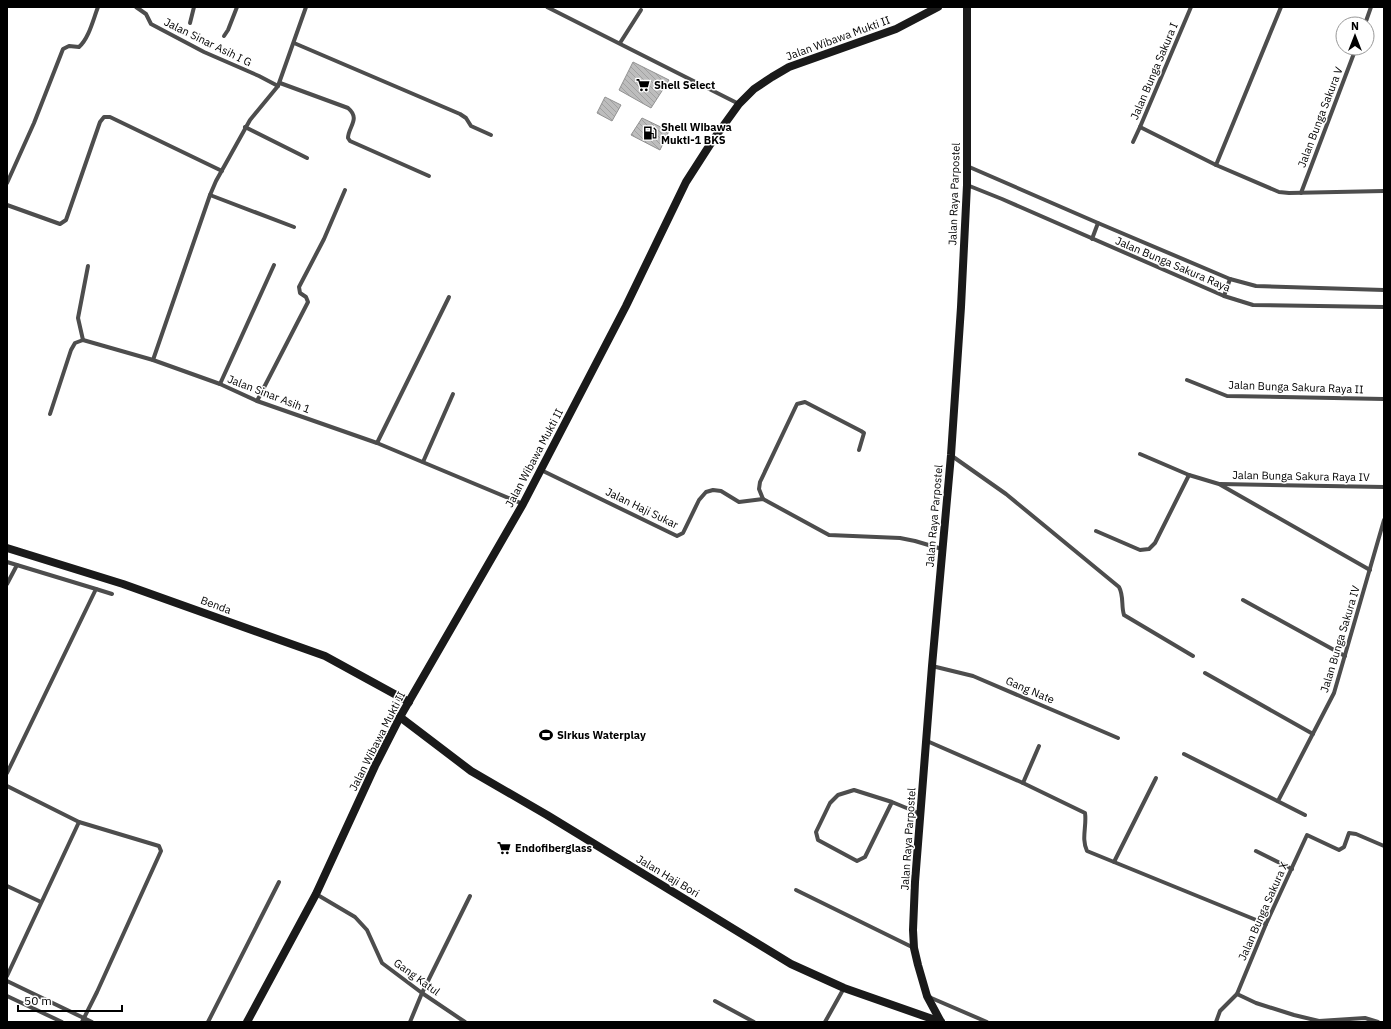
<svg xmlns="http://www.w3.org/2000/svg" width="1391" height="1029" viewBox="0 0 1391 1029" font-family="'IBM Plex Sans',sans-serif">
	<defs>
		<pattern id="building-back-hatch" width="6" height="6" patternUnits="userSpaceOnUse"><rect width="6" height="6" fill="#bdbdbd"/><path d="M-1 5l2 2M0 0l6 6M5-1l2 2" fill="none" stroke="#a1a1a1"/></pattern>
	</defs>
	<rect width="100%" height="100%" fill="#fff"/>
	<!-- building -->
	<g fill="url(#building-back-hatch)" stroke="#919191">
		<path d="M633,62L669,80L651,108L619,90Z"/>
		<path d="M605,97L621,105L612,121L597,113Z"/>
		<path d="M642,118L669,131L660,150L631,135Z"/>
	</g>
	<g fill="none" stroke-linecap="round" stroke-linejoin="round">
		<!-- street -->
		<g stroke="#4d4d4d" stroke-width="4">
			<path d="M136,7L146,14L151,24L204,52L259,76L278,86"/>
			<path d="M547,7L739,104"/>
			<path d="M190,23L194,7"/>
			<path d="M1365,24L1371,7"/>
			<path d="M224,36L228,30L237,7"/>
			<path d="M294,43L460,114L466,118L471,126L491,135"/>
			<path d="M620,43L641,10"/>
			<path d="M280,83L348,108C361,119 348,127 348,138L350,141L429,176"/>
			<path d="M245,127L307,158"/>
			<path d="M1140,127L1216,165L1279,192L1289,193L1384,191"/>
			<path d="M1133,142L1140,127L1191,7"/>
			<path d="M1216,165L1281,7"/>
			<path d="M967,166L1098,223L1230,279L1256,286L1384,290"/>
			<path d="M7,183L34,123L63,49L69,46L79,47C89,38 93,20 98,7"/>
			<path d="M967,185L1002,199L1224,296L1253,305L1384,307"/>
			<path d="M1301,193L1356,48"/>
			<path d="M210,195L294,227"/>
			<path d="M7,205L60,224L66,220L100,122L104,117H110L222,171"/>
			<path d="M1092,239L1098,223"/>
			<path d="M1224,296L1230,279"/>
			<path d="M83,340L78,318L88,266"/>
			<path d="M153,360L210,195L216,181L250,120L278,86L306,7"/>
			<path d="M1187,380L1227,396L1384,399"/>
			<path d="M220,384L274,265"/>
			<path d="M257,401L308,302L306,297L300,293L299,287L324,239L345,190"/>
			<path d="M50,414L71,350L75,343L83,340L153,360L220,384L257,401L377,443L523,504"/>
			<path d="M377,443L449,297"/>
			<path d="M1140,454L1189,475L1219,484L1370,570"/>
			<path d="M952,456L1006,494L1119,587C1124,596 1121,606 1124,615L1193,656"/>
			<path d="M423,462L453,394"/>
			<path d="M541,470L677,536L683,533L699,500L706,492L713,490L721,491L739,502L763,499L829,535L900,538L915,541L942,549"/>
			<path d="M1220,484L1384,487"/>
			<path d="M763,499L759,489L760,482L797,404L805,402L861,431L864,433L859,450"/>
			<path d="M1096,531L1140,550L1149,549L1155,543L1189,475"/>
			<path d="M7,562L96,589"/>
			<path d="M7,584L17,565"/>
			<path d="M1243,600L1345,656"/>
			<path d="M932,666L973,676L1118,738"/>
			<path d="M1205,673L1313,734"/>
			<path d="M927,741L1023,783L1085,813C1087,826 1081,838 1087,851L1266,924"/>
			<path d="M1184,754L1305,815"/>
			<path d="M7,773L96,589L112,594"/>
			<path d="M1023,783L1039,746"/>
			<path d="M7,786L79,822L159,846L161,851L97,992L82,1022"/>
			<path d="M1278,801L1334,693L1384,520"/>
			<path d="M892,802L865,857L857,861L818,840L816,832L830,803L838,795L854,790L892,802L921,814"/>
			<path d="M1256,851L1292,869"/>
			<path d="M1114,862L1156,778"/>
			<path d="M7,886L41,902"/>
			<path d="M796,890L914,948"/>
			<path d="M316,894L355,917L367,930L382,963L422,993L465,1022"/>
			<path d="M7,976L79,822"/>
			<path d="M7,981L92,1022"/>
			<path d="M1237,994L1256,1003L1294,1015L1319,1021L1365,1018L1378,1022"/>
			<path d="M7,996L62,1022"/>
			<path d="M929,997L987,1022"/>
			<path d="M715,1001L754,1022"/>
			<path d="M208,1022L279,882"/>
			<path d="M410,1022L422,993L470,896"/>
			<path d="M825,1022L844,988"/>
			<path d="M1216,1022L1220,1011L1237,994L1266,924L1307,835L1339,850L1344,847L1349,833L1356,834L1384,846"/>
		</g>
		<!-- secondary -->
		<g stroke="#1a1a1a" stroke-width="8">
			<path d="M7,548L123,584L325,656L409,702"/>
			<path d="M400,717L471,771L547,815L791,964L844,988L941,1022"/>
			<path d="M247,1022L316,894L375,766L400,717L523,504L626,306L686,182L713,140L739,104L754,89L772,77L789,67L896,29L938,7"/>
			<path d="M941,1022L927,996L918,965L914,948L913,930L915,882L932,666L951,455L961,307L967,185V7"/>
		</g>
	</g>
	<!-- icons -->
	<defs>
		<g id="supermarket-bare" transform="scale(1.08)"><path d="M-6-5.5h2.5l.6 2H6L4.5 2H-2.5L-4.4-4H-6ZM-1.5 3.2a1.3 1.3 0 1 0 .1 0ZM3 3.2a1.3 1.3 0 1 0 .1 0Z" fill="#000" stroke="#fff" stroke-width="2.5" paint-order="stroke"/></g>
		<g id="fuel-bare" transform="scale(1.08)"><path d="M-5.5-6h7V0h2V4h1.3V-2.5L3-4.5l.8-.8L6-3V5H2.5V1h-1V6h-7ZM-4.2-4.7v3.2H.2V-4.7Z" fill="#000" stroke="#fff" stroke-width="2.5" paint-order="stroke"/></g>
		<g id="stadium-bare" transform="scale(1.08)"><path d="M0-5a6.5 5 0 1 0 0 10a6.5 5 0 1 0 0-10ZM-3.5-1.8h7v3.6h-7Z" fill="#000" stroke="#fff" stroke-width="2.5" paint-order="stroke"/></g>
	</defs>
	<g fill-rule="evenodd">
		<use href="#supermarket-bare" x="643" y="85"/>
		<use href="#fuel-bare" x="650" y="133"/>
		<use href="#stadium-bare" x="546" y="735"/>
		<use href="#supermarket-bare" x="504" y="848"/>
	</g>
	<g text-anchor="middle" stroke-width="3" stroke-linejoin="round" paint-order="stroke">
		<!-- street labels -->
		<g font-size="11" fill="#000" stroke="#fff">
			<text transform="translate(838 38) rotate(-20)" y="4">Jalan Wibawa Mukti II</text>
			<text transform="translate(208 42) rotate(26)" y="4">Jalan Sinar Asih I G</text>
			<text transform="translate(1154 71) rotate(-67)" y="4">Jalan Bunga Sakura I</text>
			<text transform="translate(1320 117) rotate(-69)" y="4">Jalan Bunga Sakura V</text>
			<text transform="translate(954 194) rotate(-88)" y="4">Jalan Raya Parpostel</text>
			<text transform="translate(1173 264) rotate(23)" y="4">Jalan Bunga Sakura Raya</text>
			<text transform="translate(1296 387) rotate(2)" y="4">Jalan Bunga Sakura Raya II</text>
			<text transform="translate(269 394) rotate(21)" y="4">Jalan Sinar Asih 1</text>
			<text transform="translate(534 458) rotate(-62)" y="4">Jalan Wibawa Mukti II</text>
			<text transform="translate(1301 476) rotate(1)" y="4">Jalan Bunga Sakura Raya IV</text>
			<text transform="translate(642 508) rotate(26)" y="4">Jalan Haji Sukar</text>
			<text transform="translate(934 516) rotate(-85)" y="4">Jalan Raya Parpostel</text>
			<text transform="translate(216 605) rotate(20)" y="4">Benda</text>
			<text transform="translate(1340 639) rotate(-73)" y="4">Jalan Bunga Sakura IV</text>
			<text transform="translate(1030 690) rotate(23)" y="4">Gang Nate</text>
			<text transform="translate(377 741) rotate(-63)" y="4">Jalan Wibawa Mukti II</text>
			<text transform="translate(908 839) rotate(-86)" y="4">Jalan Raya Parpostel</text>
			<text transform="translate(668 876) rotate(31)" y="4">Jalan Haji Bori</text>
			<text transform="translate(1263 911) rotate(-66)" y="4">Jalan Bunga Sakura X</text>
			<text transform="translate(417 977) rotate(36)" y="4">Gang Katul</text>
		</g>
		<!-- poi labels -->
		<g font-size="11" font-weight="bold" fill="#000" stroke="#fff" text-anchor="start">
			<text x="654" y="89">Shell Select</text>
			<text x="661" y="131">Shell Wibawa<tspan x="661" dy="13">Mukti-1 BKS</tspan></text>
			<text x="557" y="739">Sirkus Waterplay</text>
			<text x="515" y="852">Endofiberglass</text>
		</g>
	</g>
	<!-- border -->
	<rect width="1391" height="1029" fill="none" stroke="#000000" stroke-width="16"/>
	<!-- north arrow -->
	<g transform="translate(1355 36)"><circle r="19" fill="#ffffff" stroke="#999999"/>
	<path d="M0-3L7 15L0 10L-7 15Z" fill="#000000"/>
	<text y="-6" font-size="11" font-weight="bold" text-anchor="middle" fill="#000000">N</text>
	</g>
	<!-- scale -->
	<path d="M18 1005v6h104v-6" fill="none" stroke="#000000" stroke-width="2"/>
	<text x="24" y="1005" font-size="12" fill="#000000" stroke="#ffffff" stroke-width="3" paint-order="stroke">50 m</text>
</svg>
